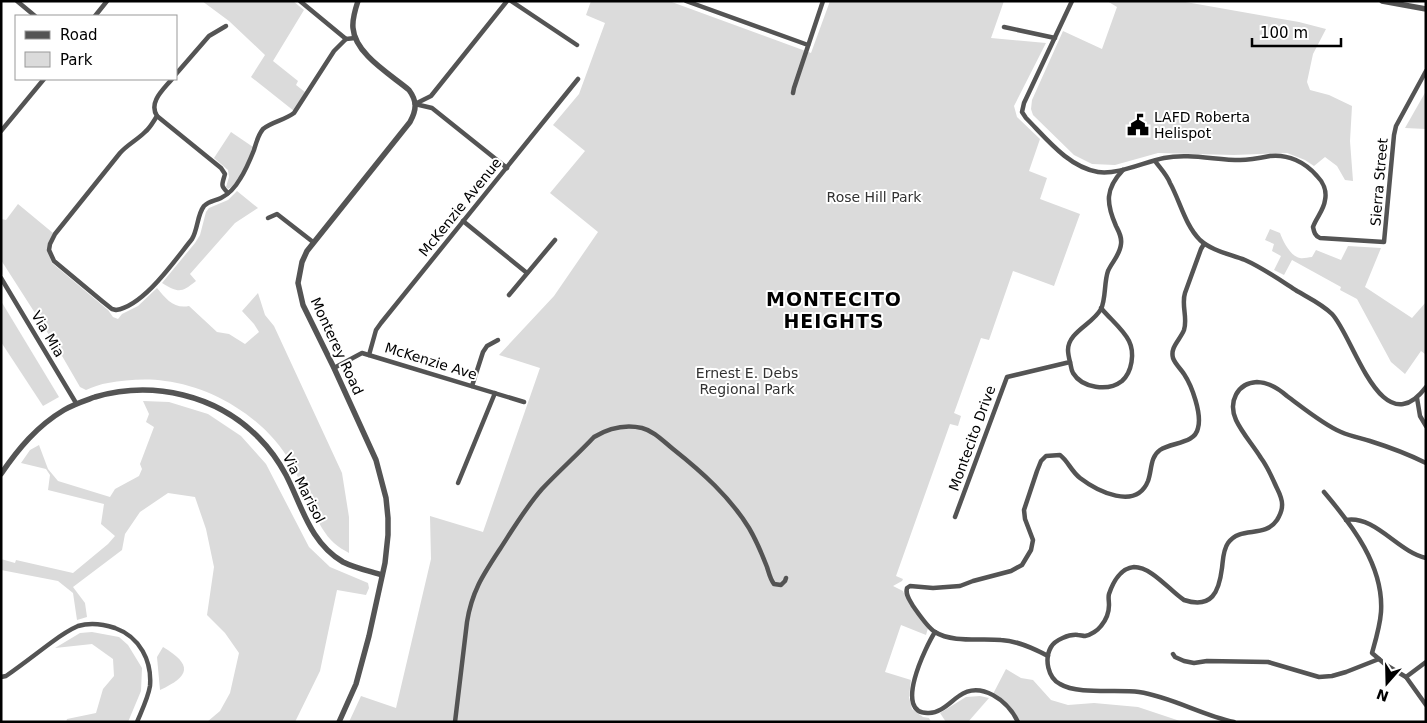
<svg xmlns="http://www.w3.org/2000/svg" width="1427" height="723" viewBox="0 0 1427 723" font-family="'DejaVu Sans',sans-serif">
	<rect width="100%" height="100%" fill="#fff"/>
	<!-- green -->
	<g fill="#dbdbdb">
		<path d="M202,1H293L304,10L273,61L298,81L296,85L305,92L294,111L251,77L265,55L229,21Z"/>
		<path d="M591,1H669L811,53L830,1H1004L991,38L1046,43L1014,106L1017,117L1040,139L1029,171L1047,178L1040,199L1080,214L1054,286L1013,271L989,340L981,338L954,413L961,416L958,426L950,424L896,576L903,579L902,581L893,586L903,591L906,598L928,628L926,635L901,625L885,672L911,680L909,697L912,709L923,717L929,718L931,722H349L361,696L396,708L431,559L430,516L483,532L540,368L499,355L554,296L598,232L550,193L585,151L553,125L579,94L605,23L586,15Z"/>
		<path d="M1107,1H1180L1299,22L1326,29L1313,54L1307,82L1310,90L1329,95L1352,106L1350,141L1353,181L1345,180L1337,166L1325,157L1314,166L1305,160L1287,153L1234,155L1158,153L1115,165L1092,164L1074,155L1033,115L1031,109L1032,100L1063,31L1102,49L1117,7Z"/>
		<path d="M1426,91V129L1405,128Z"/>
		<path d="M231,132L253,147C249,159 240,184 228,189L226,187L229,177L228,170L214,158Z"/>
		<path d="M237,191L258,208L235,223L190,274L196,281C181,293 179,293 162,283L195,243L200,235L206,212L209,208L228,200Z"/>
		<path d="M18,204L53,233C48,244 47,252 52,263L108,310L113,317L118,319L122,314L138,306L157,288C166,299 174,309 189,306L217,332L229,334L245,344L259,332L254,324L242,311L258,293L265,315L274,326L342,473L349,517V553C344,550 338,547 334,543C315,526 304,486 291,463C266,419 214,387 165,381C146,378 126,380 108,383C101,384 93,387 86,390L80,387L58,349L1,260V219L6,220Z"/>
		<path d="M1270,229L1280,233C1283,241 1290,256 1300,258C1303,259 1308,257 1312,257L1316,250L1341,260L1348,246L1381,248L1365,287L1412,318L1426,302V353L1425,354L1421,351L1405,374L1391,362L1357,299L1340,290L1341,287L1292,260L1284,275L1274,270L1281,256L1272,251L1274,244L1265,240Z"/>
		<path d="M1,301L59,397L43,406L1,342Z"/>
		<path d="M143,401L169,402L208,414L241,436L266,464L309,547L330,567L368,583L369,588L366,595L337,590L320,671L295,722H207L220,711L230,693L239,653L225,633L207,615L214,567L206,529L195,497L168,493L140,512L125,534L122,550L73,587L85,603L87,617L77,620L73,593L58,581L1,570V559L15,563L16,560L73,573L108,544L115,536L101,524L104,504L48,490L50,475L46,469L21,463L30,450L39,445L48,469L58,481L110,497L115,489L139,476L142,469L140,464L154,427L146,422L149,414Z"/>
		<path d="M92,632L119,637L128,645L142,668L141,691L128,722H66L67,719L96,713L103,689L114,676L113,659L92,644L55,648L80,633Z"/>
		<path d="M163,647C193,665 190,676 160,690L157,657Z"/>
		<path d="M1006,669L1021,678L1033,680L1051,700L1068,705L1094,703L1138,707L1183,722H1021C1014,710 1005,700 993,694Z"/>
		<path d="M980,696L989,698L968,722H946L940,713L966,697Z"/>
	</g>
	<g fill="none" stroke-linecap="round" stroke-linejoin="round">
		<!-- minor -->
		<g stroke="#545454" stroke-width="4.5">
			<path d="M17,1L35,16"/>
			<path d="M300,1L346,39L355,38"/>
			<path d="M511,1L577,45"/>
			<path d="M686,1L808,45"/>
			<path d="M1072,1L1024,103L1022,112L1026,118C1046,138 1068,167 1098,172C1118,175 1144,162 1164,158C1188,153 1216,160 1240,160C1250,160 1260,158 1270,156C1288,154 1305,162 1317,176C1323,182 1327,191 1325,200C1324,210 1316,218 1313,227C1314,232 1315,236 1320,238L1384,242L1394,135L1396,126L1426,71"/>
			<path d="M95,16L107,1"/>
			<path d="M1004,27L1055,38"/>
			<path d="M176,74L209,36L226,26"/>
			<path d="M172,79C164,89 148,102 157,116C153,122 150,128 145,132C137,140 127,145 120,153L55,234L50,244L49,250L54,261L102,301L112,309L116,310C144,306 175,260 192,239C198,229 197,215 204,206C209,201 215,201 221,198C229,194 236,186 240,179C246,170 250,160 254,150C256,143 258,135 263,129C271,122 285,120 294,113L334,51L346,39"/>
			<path d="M793,93L794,88L823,1"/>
			<path d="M415,104L431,96L507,1"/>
			<path d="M415,104L432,108L507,168"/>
			<path d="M157,116L221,168L225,174C222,185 220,185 228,193"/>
			<path d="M1,131L44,79"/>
			<path d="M1155,161C1160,168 1167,175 1170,183C1180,201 1185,225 1200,240C1212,251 1230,254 1245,260C1263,268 1280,280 1297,291C1309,298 1322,304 1332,314C1354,337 1381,446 1426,387"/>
			<path d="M268,218L277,214L313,242"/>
			<path d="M463,221L527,273"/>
			<path d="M1,278L76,403"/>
			<path d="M509,295L555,240"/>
			<path d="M369,355L376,330L381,323L578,79"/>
			<path d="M1070,362C1071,365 1071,370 1073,373C1082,388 1108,392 1122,381C1132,372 1135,353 1129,341C1123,329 1110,319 1101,308"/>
			<path d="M334,368L362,353L524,402"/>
			<path d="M472,386L483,352L487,346L498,340"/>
			<path d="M1417,398L1420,416L1426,426"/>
			<path d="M458,483L495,393"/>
			<path d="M1324,492C1352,525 1384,566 1381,612C1380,626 1376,639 1372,653L1386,665L1406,677L1426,705"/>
			<path d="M955,517L1007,377L1070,362C1069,358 1068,354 1068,350C1068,332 1093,324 1101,309C1106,299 1104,282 1108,271C1112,262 1120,255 1121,244C1122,237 1119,232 1116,226C1106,203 1105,189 1123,170"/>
			<path d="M1346,520C1375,515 1398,552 1426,558"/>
			<path d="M935,632C926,646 892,715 929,713C941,713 950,702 959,696C981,680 1008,701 1018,722"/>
			<path d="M1173,654L1175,657L1184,661L1194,663L1207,661L1268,662L1319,677L1332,676L1346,672L1379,659"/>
			<path d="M1048,656C1033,648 1018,641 1001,640C982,638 952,643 935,632C928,628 918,613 913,606C910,600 905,595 907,588L910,586L933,588L960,586L973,581L1011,571L1022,565L1031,550L1033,540L1025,519L1024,510L1037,471L1041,461L1046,456L1060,455C1068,461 1071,471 1080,478C1097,491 1136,511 1148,481C1152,470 1150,457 1160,450C1172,442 1195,444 1198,428C1202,414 1192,386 1184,374C1181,369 1175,364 1173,358C1170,347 1180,340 1184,330C1188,318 1181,305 1185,293L1201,249L1204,244"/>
			<path d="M1,677L6,676C22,665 37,653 52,642C60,636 69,630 78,626C91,622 103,624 115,628C140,637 152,661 150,686C148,698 142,710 137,722"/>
			<path d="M1406,677L1426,662"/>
			<path d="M455,722L467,622C472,591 483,575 500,549C513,529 526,507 542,489C559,471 577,455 594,437C609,428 624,424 642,428C654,431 663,441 673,449C702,472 730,497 749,528C756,540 762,554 767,567C769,573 770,579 774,584L781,585L785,581L786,578"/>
			<path d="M1234,722C1201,715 1172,697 1139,692C1117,689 1078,695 1060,684C1048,678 1044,659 1051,647C1055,640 1069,634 1078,635C1080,635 1083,636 1085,636C1091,635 1098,630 1101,626C1106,620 1109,612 1109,605C1109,601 1108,597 1109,594C1113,582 1121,568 1134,567C1152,567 1170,591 1184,600C1212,609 1219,592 1222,568C1223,560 1223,550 1228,543C1241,525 1264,539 1277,520C1280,515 1282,511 1282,506C1283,498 1278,491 1275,484C1271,475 1267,466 1261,458C1253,445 1242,433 1236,420C1228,402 1237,383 1257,382C1269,382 1279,389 1287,396C1302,407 1324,425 1341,432C1350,436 1360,438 1370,441C1389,447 1408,454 1426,463"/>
		</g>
		<!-- tertiary -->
		<g stroke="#545454" stroke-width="5.5">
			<path d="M1382,1L1426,9"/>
			<path d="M1,474C18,449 37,426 64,410C74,404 84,401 95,397C153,380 217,395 259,438C270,449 279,462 286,475C302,506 310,543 343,562C355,568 369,571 382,575"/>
			<path d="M339,722L356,684L369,636L385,563L388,535V518L386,498L376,460L334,368L303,305L298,283L302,262L307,251L410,122C417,109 417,101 409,90C390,74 355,54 353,28C352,19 355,10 358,1"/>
		</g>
	</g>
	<!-- icons -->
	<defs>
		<g id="civic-bare" transform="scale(1.725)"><path d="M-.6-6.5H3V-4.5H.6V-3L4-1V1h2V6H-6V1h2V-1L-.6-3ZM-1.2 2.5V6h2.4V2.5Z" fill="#000" stroke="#fff" stroke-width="2.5" paint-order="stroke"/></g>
	</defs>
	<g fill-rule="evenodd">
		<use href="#civic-bare" x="1138" y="125"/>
	</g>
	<g text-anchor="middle" stroke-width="4" stroke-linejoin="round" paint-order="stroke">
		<!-- poi labels -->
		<g font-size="14" fill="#000" stroke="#fff" text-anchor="start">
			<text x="1154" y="122">LAFD Roberta<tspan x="1154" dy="16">Helispot</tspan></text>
		</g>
		<!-- street labels -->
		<g font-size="14" fill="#000" stroke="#fff">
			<text transform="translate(1379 182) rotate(-85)" y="5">Sierra Street</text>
			<text transform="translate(460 207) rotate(-51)" y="5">McKenzie Avenue</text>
			<text transform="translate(48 334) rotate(59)" y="5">Via Mia</text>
			<text transform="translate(337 346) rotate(65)" y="5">Monterey Road</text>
			<text transform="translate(431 361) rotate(17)" y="5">McKenzie Ave</text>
			<text transform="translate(972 438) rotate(-70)" y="5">Montecito Drive</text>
			<text transform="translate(304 488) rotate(63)" y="5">Via Marisol</text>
		</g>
		<!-- park labels -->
		<g font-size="14" fill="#323232" stroke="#fff">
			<text x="874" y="202">Rose Hill Park</text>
			<text x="747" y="378">Ernest E. Debs<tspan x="747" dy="16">Regional Park</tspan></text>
		</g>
		<!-- district labels -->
		<g font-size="19" font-weight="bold" letter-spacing="1" fill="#000" stroke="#fff">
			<text x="834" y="306">MONTECITO<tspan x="834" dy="22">HEIGHTS</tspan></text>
		</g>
	</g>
	<!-- border -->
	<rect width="1427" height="723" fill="none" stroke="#000000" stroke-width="5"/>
	<!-- legend -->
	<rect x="15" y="15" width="162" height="65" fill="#ffffff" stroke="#999999"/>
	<rect x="25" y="31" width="25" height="8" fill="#545454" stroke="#999999"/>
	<text x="60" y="40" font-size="15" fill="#000000">Road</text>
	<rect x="25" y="52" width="25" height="15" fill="#dbdbdb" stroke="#999999"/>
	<text x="60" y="65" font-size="15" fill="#000000">Park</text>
	<!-- north arrow -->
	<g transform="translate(1387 683) rotate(200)" stroke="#ffffff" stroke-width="4" paint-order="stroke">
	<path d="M0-4L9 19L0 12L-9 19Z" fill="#000000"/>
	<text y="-8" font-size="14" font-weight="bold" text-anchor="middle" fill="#000000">N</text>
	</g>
	<!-- scale -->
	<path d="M1252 38v8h89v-8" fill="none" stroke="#000000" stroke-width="2.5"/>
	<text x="1260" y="38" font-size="15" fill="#000000" stroke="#ffffff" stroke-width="4" paint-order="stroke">100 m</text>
</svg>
